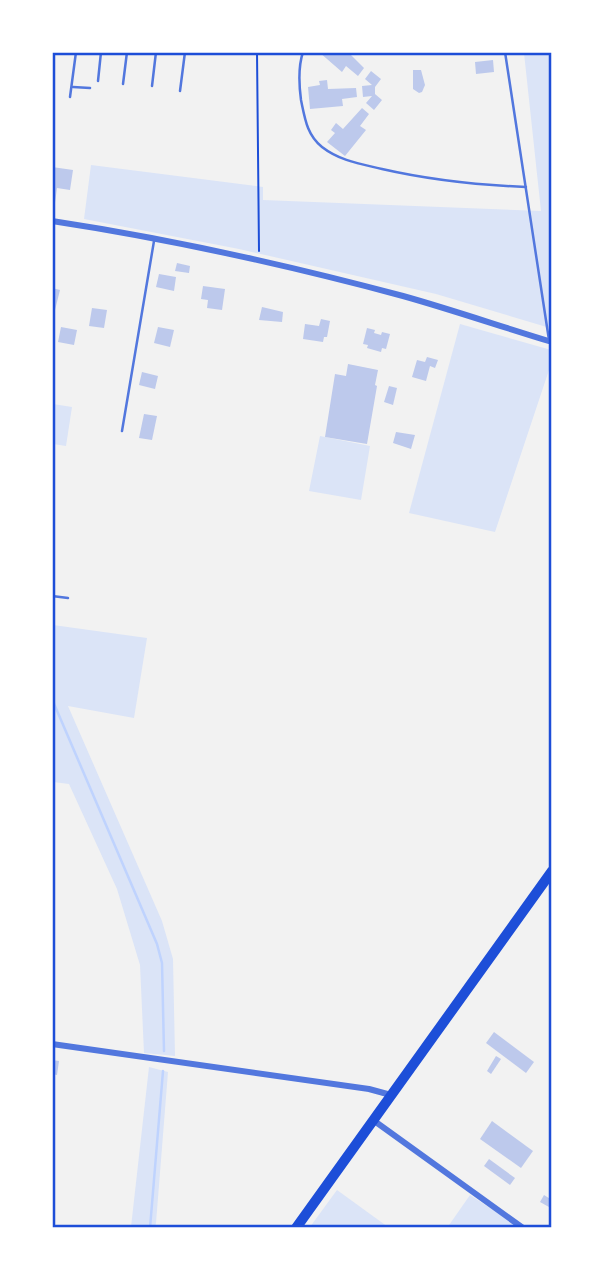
<svg xmlns="http://www.w3.org/2000/svg" width="604" height="1280" viewBox="0 0 604 1280" font-family="'DejaVu Sans',sans-serif">
	<rect width="100%" height="100%" fill="#f2f2f2"/>
	<!-- green -->
	<g fill="#dbe4f7">
		<path d="M524,53H551V338L550,328L436,294L239,249L84,219L91,165L263,187V200L541,211Z"/>
		<path d="M460,324L551,350V364L495,532L409,513Z"/>
		<path d="M53,404L72,407L66,446L53,444Z"/>
		<path d="M320,436L370,446L361,500L309,491Z"/>
		<path d="M53,625L147,638L134,718L68,706L162,921L173,959L175,1056L144,1053L140,965L117,889L69,784L53,782Z"/>
		<path d="M149,1067L168,1072L156,1223L155,1227H131Z"/>
		<path d="M337,1190L388,1227H310Z"/>
		<path d="M470,1195L519,1227L447,1228Z"/>
	</g>
	<g fill="none" stroke-linecap="round" stroke-linejoin="round">
		<!-- stream -->
		<g stroke="#bfd3fe" stroke-width="2.5">
			<path d="M52,699L157,944L162,963L164,1051"/>
			<path d="M150,1228L163,1071"/>
		</g>
	</g>
	<!-- building -->
	<g fill="#bdc9ec">
		<path d="M319,52H348L364,68L358,76L346,66L342,72Z"/>
		<path d="M493,60L494,72L476,74L475,62Z"/>
		<path d="M413,70H421L425,85L422,92L419,93L413,89Z"/>
		<path d="M371,71L381,79L375,87V94L382,100L374,110L366,103L372,96L363,97L362,86L372,85L365,79Z"/>
		<path d="M327,80L328,89L356,88L357,97L342,99L343,106L310,109L308,87L320,85L319,81Z"/>
		<path d="M362,108L369,114L360,126L366,130L345,156L327,142L335,133L331,130L336,123L343,129Z"/>
		<path d="M52,167L73,170L70,190L57,188L54,210Z"/>
		<path d="M177,263L190,266L189,273L175,271Z"/>
		<path d="M159,274L176,277L174,291L156,287Z"/>
		<path d="M203,286L225,289L222,310L207,308L208,300L201,299Z"/>
		<path d="M52,288L60,290L55,310L52,309Z"/>
		<path d="M262,307L283,312L282,322L259,320Z"/>
		<path d="M92,308L107,310L104,328L89,326Z"/>
		<path d="M321,319L330,321L327,337H324L323,342L303,339L305,324L319,326Z"/>
		<path d="M61,327L77,330L74,345L58,342Z"/>
		<path d="M158,327L174,330L170,347L154,343Z"/>
		<path d="M367,328L375,330L374,333L381,335L382,332L390,334L386,349L382,348L381,352L367,348L368,345L363,344Z"/>
		<path d="M427,357L438,360L435,368L430,366L426,381L412,377L417,360L425,362Z"/>
		<path d="M348,364L378,370L375,385L377,386L367,444L325,437L335,374L346,376Z"/>
		<path d="M142,372L158,376L155,389L139,385Z"/>
		<path d="M389,386L397,388L393,405L384,402Z"/>
		<path d="M144,414L157,416L152,440L139,438Z"/>
		<path d="M396,432L415,435L411,449L393,443Z"/>
		<path d="M494,1032L534,1062L526,1073L486,1043Z"/>
		<path d="M496,1056L501,1059L491,1074L487,1071Z"/>
		<path d="M52,1060L59,1061L57,1075L52,1074Z"/>
		<path d="M492,1121L533,1151L521,1168L480,1139Z"/>
		<path d="M489,1159L515,1178L510,1185L484,1166Z"/>
		<path d="M544,1195L552,1200L549,1207L540,1202Z"/>
	</g>
	<g fill="none" stroke-linecap="round" stroke-linejoin="round">
		<!-- path -->
		<path stroke="#1d4ed8" stroke-width="2" d="M257,52L259,251"/>
		<!-- service -->
		<g stroke="#5277de" stroke-width="2.5">
			<path d="M303,52C298,67 299,85 301,100C305,119 307,135 322,147C340,161 361,164 382,169C430,180 477,185 526,187"/>
			<path d="M505,52L549,340"/>
			<path d="M98,81L101,52"/>
			<path d="M123,84L127,52"/>
			<path d="M152,86L156,52"/>
			<path d="M73,87L90,88"/>
			<path d="M180,91L185,52"/>
			<path d="M70,97L76,52"/>
			<path d="M122,431L154,241"/>
			<path d="M52,596L68,598"/>
		</g>
		<!-- minor -->
		<g stroke="#5277de" stroke-width="6">
			<path d="M52,221C171,239 287,265 403,296C453,310 502,327 552,342"/>
			<path d="M52,1044L369,1089L391,1095"/>
			<path d="M373,1120L523,1228"/>
		</g>
		<!-- primary -->
		<path stroke="#1d4ed8" stroke-width="10" d="M296,1228L552,871"/>
	</g>
	<!-- border -->
	<rect width="604" height="1280" fill="none" stroke="#ffffff" stroke-width="108"/>
	<rect x="54" y="54" width="496" height="1172" fill="none" stroke="#1d4ed8" stroke-width="2.5"/>
</svg>
